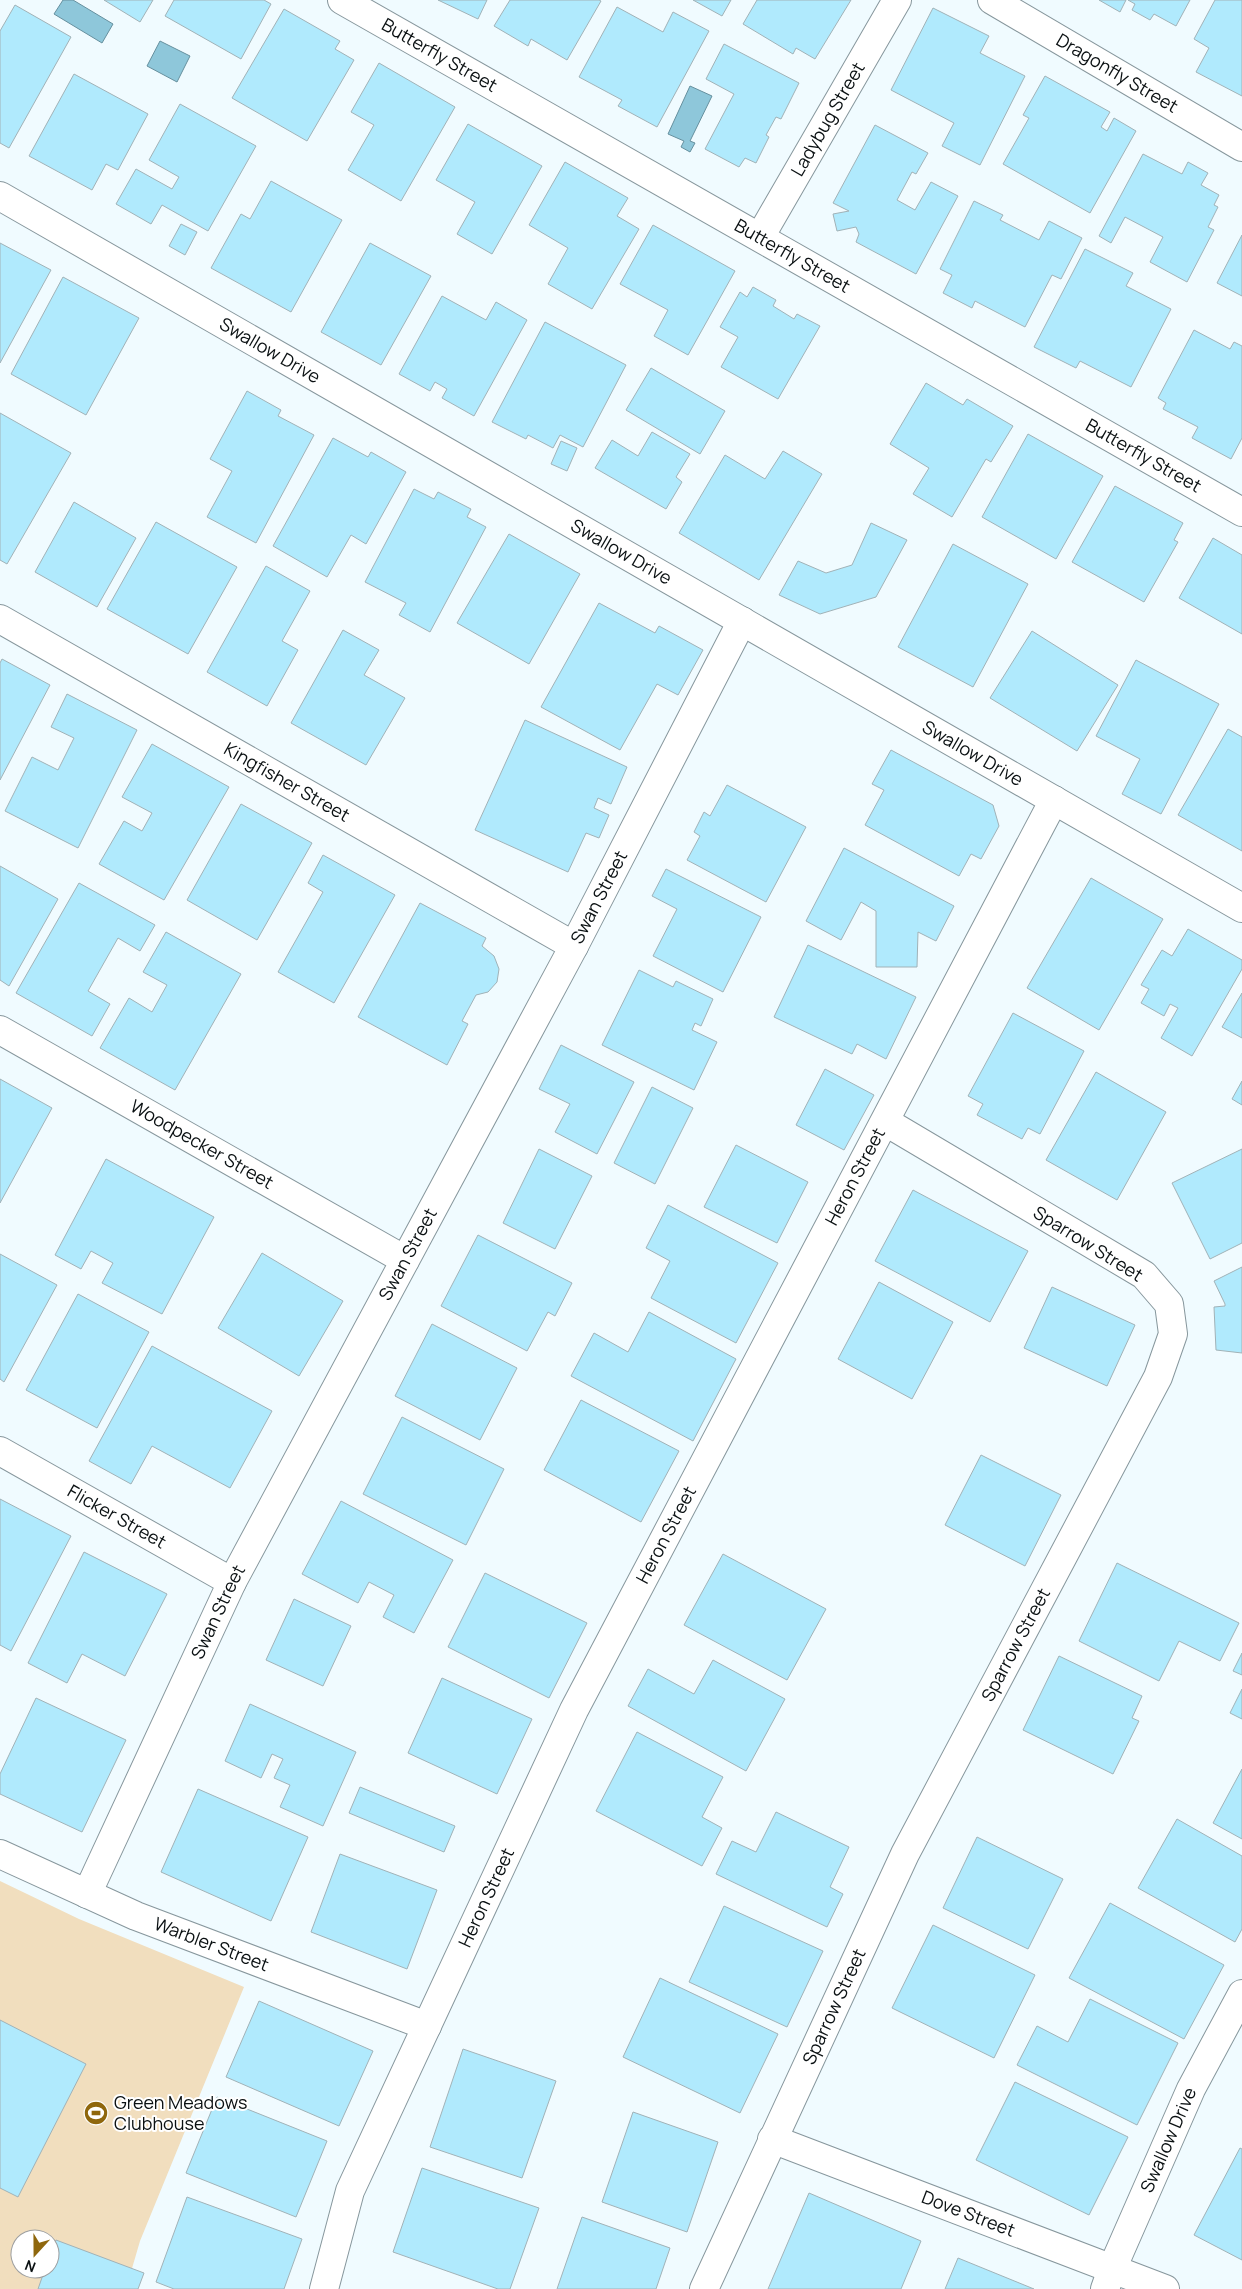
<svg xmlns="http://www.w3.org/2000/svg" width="1242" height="2289" viewBox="0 0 1242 2289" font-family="Manrope,sans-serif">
	<rect width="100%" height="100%" fill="#f0fbff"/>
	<!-- green -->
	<path fill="#f1debe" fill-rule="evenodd" d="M0,1881L79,1919L244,1987L140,2241L126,2289H0ZM20,2239H50V2269H20Z"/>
	<!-- water -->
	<g fill="#8ec7da" stroke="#66909e">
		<path d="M63,0H73L113,24L102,43L54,14Z"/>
		<path d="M160,41L190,56L177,82L147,66Z"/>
		<path d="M690,86L712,96L690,141L695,143L690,152L681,147L684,141L668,134Z"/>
	</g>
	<!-- building -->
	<g fill="#b0eafd" stroke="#a1b2b7">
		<path d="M104,0H153L140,22Z"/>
		<path d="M174,0H264L271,4L241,59L165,16Z"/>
		<path d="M438,0H487L478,19Z"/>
		<path d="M510,0H599L601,1L567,60L531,39L528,46L494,26Z"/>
		<path d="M693,0H731L722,16Z"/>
		<path d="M757,0H851L815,59L796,48L793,54L743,24Z"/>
		<path d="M1099,0H1126L1120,12Z"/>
		<path d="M1128,0H1190L1176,26L1154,14L1150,20L1132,10L1135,4Z"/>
		<path d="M1215,0H1242V96L1196,72L1209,48L1194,39Z"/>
		<path d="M15,5L71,37L9,148L0,143V31Z"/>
		<path d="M617,7L663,32L673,12L709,31L657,127L618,106L622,100L579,77Z"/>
		<path d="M933,8L989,36L980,53L1025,76L980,165L942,146L954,123L891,90Z"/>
		<path d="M284,9L340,41L335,49L354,60L307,141L232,98Z"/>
		<path d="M724,44L799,83L781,119L776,117L766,135L769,137L756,163L745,158L739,167L705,149L734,94L706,79Z"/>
		<path d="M379,63L455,107L401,201L348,170L374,125L351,112Z"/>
		<path d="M74,74L148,114L118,170L106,164L92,190L29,156Z"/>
		<path d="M1045,76L1110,112L1101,127L1107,131L1114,118L1136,131L1090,213L1003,164L1029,118L1023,115Z"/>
		<path d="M180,104L256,146L208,231L162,205L151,224L116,204L136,169L172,189L179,177L149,160Z"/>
		<path d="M468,124L542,166L492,254L457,234L475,202L436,180Z"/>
		<path d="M875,125L928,153L916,174L912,172L897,200L915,210L931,182L958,196L916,274L856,242L859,234L856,227L837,231L833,214L849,211L833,203Z"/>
		<path d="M1143,154L1182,174L1188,162L1208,173L1201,185L1219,195L1214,205L1218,207L1208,227L1214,230L1187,282L1150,262L1163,237L1125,217L1111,243L1099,236Z"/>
		<path d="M565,162L628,198L617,216L639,229L592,309L548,284L568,248L529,225Z"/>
		<path d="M271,181L342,220L291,312L211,268L241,214L250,219Z"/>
		<path d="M974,201L1003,215L1000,220L1039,240L1049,221L1082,238L1061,279L1052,275L1025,327L975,301L972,308L943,293L952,275L940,269Z"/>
		<path d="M181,224L197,232L185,255L169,246Z"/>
		<path d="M653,225L735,271L688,355L654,336L668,310L620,284Z"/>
		<path d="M1242,235V296L1217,283Z"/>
		<path d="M0,243L51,270L0,363Z"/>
		<path d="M370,243L431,276L381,365L321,332Z"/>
		<path d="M1085,249L1133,273L1126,286L1171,309L1131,387L1080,361L1076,368L1034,347Z"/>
		<path d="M63,277L139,318L86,415L11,374Z"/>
		<path d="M753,287L776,300L773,306L794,319L797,314L820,326L778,399L721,367L738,337L720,327L740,292L747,297Z"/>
		<path d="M442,296L486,320L496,302L527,320L474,416L442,398L447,389L435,382L430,391L399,374Z"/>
		<path d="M545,322L626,365L583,447L560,435L553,448L528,435L526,439L492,422Z"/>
		<path d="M1194,330L1230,349L1234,342L1242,346V438L1231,459L1192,438L1198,427L1163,409L1166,403L1158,398Z"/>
		<path d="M651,368L725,411L700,454L626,410Z"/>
		<path d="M926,383L963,405L967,399L1013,426L991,462L986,459L952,517L913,494L929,468L890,444Z"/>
		<path d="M247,391L281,410L278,416L314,435L256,543L207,517L232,471L210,459Z"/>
		<path d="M0,413L71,453L7,564L0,560Z"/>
		<path d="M652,432L690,454L676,477L682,482L666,509L595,468L612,440L638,456Z"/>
		<path d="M1028,434L1103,476L1056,559L982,517Z"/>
		<path d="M333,438L368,457L371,452L406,472L366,544L351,535L327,577L273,546Z"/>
		<path d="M561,441L577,448L567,471L551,464Z"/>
		<path d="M783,451L822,474L759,580L679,533L725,455L765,479Z"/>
		<path d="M1115,486L1183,523L1174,540L1178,542L1144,602L1072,562Z"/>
		<path d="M414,489L434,499L438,492L471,509L467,517L486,527L430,632L399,615L406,603L365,582Z"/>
		<path d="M74,502L136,538L97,607L35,572Z"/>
		<path d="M156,522L237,567L188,654L107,609Z"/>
		<path d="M871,523L907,540L876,597L820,614L779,595L798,561L826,573L852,565Z"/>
		<path d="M509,534L580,574L529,664L457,623Z"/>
		<path d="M1213,538L1242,555V634L1179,598Z"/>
		<path d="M953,544L1028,584L973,687L898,647Z"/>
		<path d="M266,566L310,591L282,641L298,650L267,706L207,672Z"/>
		<path d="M599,603L655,633L659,626L703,650L678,695L657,684L620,750L541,707Z"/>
		<path d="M343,630L379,650L364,675L405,698L366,765L291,723Z"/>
		<path d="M1032,631L1118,685L1077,751L990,698Z"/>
		<path d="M2,659L50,685L0,780V663Z"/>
		<path d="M1136,660L1219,704L1161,814L1122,794L1140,759L1096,736Z"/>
		<path d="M67,694L137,730L78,848L5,811L32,757L58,770L74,738L51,727Z"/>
		<path d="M525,720L627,767L611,804L598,798L594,808L609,815L599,838L586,833L568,872L475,830Z"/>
		<path d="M1228,729L1242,737V851L1178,815Z"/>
		<path d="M152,744L229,787L164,900L99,864L124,821L142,831L152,813L122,797Z"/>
		<path d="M891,750L993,805L999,826L981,859L971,854L959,876L865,825L884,790L872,784Z"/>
		<path d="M727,785L806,827L766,902L687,860L700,836L694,832L704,812L710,816Z"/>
		<path d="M241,804L312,843L257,940L187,900Z"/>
		<path d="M844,848L954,906L936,941L918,932L917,967H876V911L861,902L841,940L806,921Z"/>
		<path d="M323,855L395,895L334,1003L278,972L323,892L308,883Z"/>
		<path d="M0,866L58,899L9,986L0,980Z"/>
		<path d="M666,869L761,917L723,992L653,956L677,909L652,896Z"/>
		<path d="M1091,878L1163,919L1099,1030L1027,988Z"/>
		<path d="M79,883L155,925L140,951L118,938L88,991L110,1004L92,1036L16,993Z"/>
		<path d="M420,903L486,938L482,946L494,956L499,969L497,982L488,992L476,995L462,1021L468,1024L447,1065L358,1017Z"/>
		<path d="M1188,929L1242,960V969L1192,1056L1161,1038L1178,1008L1170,1004L1164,1016L1141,1003L1149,989L1141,985L1162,950L1172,956Z"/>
		<path d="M166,932L241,974L175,1090L100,1048L129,998L152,1012L167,985L143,972Z"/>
		<path d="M808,945L916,997L886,1059L857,1044L852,1054L774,1017Z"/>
		<path d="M639,970L673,987L676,981L713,999L701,1026L695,1023L692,1030L717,1042L694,1090L602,1045Z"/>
		<path d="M1242,993V1038L1222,1027Z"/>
		<path d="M1013,1013L1084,1051L1040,1134L1028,1128L1022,1139L977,1115L983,1104L968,1096Z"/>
		<path d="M561,1045L634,1082L597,1154L555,1132L570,1104L539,1089Z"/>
		<path d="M825,1069L874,1095L844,1150L796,1125Z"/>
		<path d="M1096,1072L1166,1112L1117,1200L1046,1160Z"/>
		<path d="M0,1079L52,1108L0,1203Z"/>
		<path d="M1242,1081V1105L1232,1099Z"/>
		<path d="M652,1087L693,1108L655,1184L614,1163Z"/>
		<path d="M736,1145L808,1182L777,1243L704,1207Z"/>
		<path d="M539,1149L592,1176L555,1249L503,1223Z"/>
		<path d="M1242,1149V1243L1210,1259L1172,1183Z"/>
		<path d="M106,1159L214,1217L162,1314L102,1283L113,1263L91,1251L81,1269L55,1255Z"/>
		<path d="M913,1190L1028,1251L990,1322L875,1261Z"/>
		<path d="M668,1205L778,1263L736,1343L651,1298L670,1261L646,1248Z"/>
		<path d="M478,1235L572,1283L555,1316L548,1312L527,1351L441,1306Z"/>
		<path d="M262,1253L343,1301L299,1376L218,1328Z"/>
		<path d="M0,1254L57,1285L4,1382L0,1379Z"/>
		<path d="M1242,1267V1353L1216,1350L1214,1307L1225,1306V1304L1214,1281Z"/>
		<path d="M879,1282L953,1322L912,1399L838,1359Z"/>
		<path d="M1052,1287L1135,1325L1107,1386L1024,1348Z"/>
		<path d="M78,1294L149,1332L97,1428L26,1390Z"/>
		<path d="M649,1312L736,1359L693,1441L571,1376L594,1333L628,1352Z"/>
		<path d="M432,1324L517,1368L480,1440L395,1396Z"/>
		<path d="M152,1346L272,1411L230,1488L152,1446L131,1484L89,1461Z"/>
		<path d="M581,1400L679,1451L641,1522L544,1470Z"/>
		<path d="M402,1417L504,1469L466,1545L363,1494Z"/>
		<path d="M981,1455L1061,1495L1025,1566L945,1525Z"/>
		<path d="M0,1499L71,1536L11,1651L0,1645Z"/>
		<path d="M341,1501L453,1560L414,1633L383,1617L394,1595L369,1582L358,1603L302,1574Z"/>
		<path d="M84,1552L167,1594L125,1676L82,1654L67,1683L28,1663Z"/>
		<path d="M723,1554L826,1609L787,1680L684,1625Z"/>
		<path d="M1117,1563L1239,1623L1220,1661L1179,1641L1159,1681L1079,1641Z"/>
		<path d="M485,1573L587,1623L549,1698L448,1647Z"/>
		<path d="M294,1599L351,1626L323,1686L266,1660Z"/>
		<path d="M1242,1653V1675L1233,1671Z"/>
		<path d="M1059,1656L1142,1696L1132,1718L1139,1721L1113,1774L1023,1730Z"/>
		<path d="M713,1660L785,1699L746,1771L628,1706L648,1669L694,1694Z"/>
		<path d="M442,1678L532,1719L497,1794L408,1753Z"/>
		<path d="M1242,1689V1719L1230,1713Z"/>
		<path d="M36,1698L126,1740L82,1832L0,1794V1774Z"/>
		<path d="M250,1704L356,1752L323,1826L280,1807L290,1785L274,1778L283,1759L272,1754L261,1778L225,1761Z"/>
		<path d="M637,1732L723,1777L702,1817L722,1828L702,1866L596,1811Z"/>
		<path d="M1242,1769V1839L1213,1823Z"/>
		<path d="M360,1787L455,1826L444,1852L349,1813Z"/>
		<path d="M198,1789L308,1837L271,1921L161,1872Z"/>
		<path d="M776,1812L849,1847L830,1887L843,1894L827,1927L716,1874L732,1841L756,1852Z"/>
		<path d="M1177,1819L1242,1856V1929L1235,1942L1138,1888Z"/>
		<path d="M977,1837L1063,1879L1028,1949L943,1908Z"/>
		<path d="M340,1854L437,1890L407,1969L311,1932Z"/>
		<path d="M1110,1903L1224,1965L1184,2039L1069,1978Z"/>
		<path d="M724,1906L823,1951L787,2027L689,1982Z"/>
		<path d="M933,1925L1035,1975L994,2058L892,2008Z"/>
		<path d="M660,1978L778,2034L740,2113L623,2057Z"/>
		<path d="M1090,1999L1178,2043L1137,2125L1017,2065L1037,2026L1068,2042Z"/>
		<path d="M259,2001L373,2051L339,2126L226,2077Z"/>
		<path d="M0,2020L86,2064L18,2197L0,2188Z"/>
		<path d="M463,2049L556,2081L522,2178L430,2147Z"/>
		<path d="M1015,2082L1128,2137L1089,2215L976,2160Z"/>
		<path d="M217,2097L327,2141L296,2217L186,2173Z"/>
		<path d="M633,2112L718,2142L687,2232L602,2202Z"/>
		<path d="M1240,2148L1242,2149V2260L1194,2235Z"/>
		<path d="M422,2168L539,2208L510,2289H498L393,2252Z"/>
		<path d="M809,2193L921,2241L901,2289H768Z"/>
		<path d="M187,2197L302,2239L284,2289H174L156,2282Z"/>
		<path d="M582,2217L670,2248L656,2289H557Z"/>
		<path d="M56,2240L144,2273L138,2289H38L45,2269H50V2256Z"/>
		<path d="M958,2258L1034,2289H945Z"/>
	</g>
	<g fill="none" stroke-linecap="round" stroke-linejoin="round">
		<!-- minor casing -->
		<g stroke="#87979d" stroke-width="30">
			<g id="minor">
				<path id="s1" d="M342,0L1242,512"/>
				<path id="s2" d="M992,0L1242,147"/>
				<path id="s3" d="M0,196L1242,908"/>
				<path id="s4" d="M760,237L897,0"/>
				<path id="s5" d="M0,619L574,946"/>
				<path id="s6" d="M0,1030L405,1260"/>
				<path id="s7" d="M0,1451L232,1582"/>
				<path id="s8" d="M0,1854L136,1916L427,2026"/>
				<path id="s9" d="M87,1894L232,1582L574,946L742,621"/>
				<path id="s10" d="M772,2139L1165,2289"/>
				<path id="s11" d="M324,2289L350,2191L574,1710L1054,800"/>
				<path id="s12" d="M704,2289L905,1854L1158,1377L1173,1334L1169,1304L1144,1275L886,1122"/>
				<path id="s13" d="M1105,2289L1112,2269L1191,2089L1242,1994"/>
			</g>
		</g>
		<!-- minor -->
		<use href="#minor" stroke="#fff" stroke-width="28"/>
	</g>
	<!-- icons -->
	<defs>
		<g id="stadium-disc" transform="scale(1.25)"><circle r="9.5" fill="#8f670d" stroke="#fff"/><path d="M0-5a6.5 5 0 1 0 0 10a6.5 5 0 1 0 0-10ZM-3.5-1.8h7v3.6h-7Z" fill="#fff"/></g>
	</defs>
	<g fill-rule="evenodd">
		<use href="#stadium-disc" x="96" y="2113"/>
	</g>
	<g text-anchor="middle" stroke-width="4" stroke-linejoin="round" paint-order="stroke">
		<!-- street labels -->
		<g font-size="18" fill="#0a1012" stroke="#fff">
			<text dy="6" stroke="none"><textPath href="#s1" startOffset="112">Butterfly Street</textPath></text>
			<text dy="6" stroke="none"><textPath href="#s2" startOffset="145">Dragonfly Street</textPath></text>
			<text dy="6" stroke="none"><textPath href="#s4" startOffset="136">Ladybug Street</textPath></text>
			<text dy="6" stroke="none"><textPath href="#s1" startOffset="518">Butterfly Street</textPath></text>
			<text dy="6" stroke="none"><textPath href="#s3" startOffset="311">Swallow Drive</textPath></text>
			<text dy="6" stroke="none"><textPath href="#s1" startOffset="922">Butterfly Street</textPath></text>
			<text dy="6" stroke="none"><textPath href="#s3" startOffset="716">Swallow Drive</textPath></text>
			<text dy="6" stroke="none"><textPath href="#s3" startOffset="1121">Swallow Drive</textPath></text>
			<text dy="6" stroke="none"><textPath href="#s5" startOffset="330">Kingfisher Street</textPath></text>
			<text dy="6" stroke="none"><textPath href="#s9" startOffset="1121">Swan Street</textPath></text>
			<text dy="6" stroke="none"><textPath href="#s6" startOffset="232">Woodpecker Street</textPath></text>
			<text dy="6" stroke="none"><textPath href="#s11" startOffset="1235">Heron Street</textPath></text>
			<text transform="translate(1088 1244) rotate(32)" y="6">Sparrow Street</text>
			<text dy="6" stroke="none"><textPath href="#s9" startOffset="716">Swan Street</textPath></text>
			<text dy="6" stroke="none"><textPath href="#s7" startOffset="134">Flicker Street</textPath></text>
			<text dy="6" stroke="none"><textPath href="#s11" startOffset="830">Heron Street</textPath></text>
			<text dy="6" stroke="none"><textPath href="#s9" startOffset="311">Swan Street</textPath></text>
			<text dy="6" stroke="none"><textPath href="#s12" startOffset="716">Sparrow Street</textPath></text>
			<text dy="6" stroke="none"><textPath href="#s11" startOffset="425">Heron Street</textPath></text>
			<text dy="6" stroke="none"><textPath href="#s8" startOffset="230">Warbler Street</textPath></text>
			<text dy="6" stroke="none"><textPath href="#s12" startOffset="311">Sparrow Street</textPath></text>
			<text dy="6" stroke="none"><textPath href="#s13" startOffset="162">Swallow Drive</textPath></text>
			<text dy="6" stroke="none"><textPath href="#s10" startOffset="210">Dove Street</textPath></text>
		</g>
		<!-- poi labels -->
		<g font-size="18" fill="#0a1012" stroke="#fff" text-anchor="start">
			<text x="114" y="2109">Green Meadows<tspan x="114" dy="21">Clubhouse</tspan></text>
		</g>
	</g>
	<!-- north arrow -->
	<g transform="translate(35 2254) rotate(201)"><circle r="24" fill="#ffffff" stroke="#9d9fa0"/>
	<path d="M0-4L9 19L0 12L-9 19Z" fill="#8f670d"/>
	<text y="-8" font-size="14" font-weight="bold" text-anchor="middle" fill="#0a1012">N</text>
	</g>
</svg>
